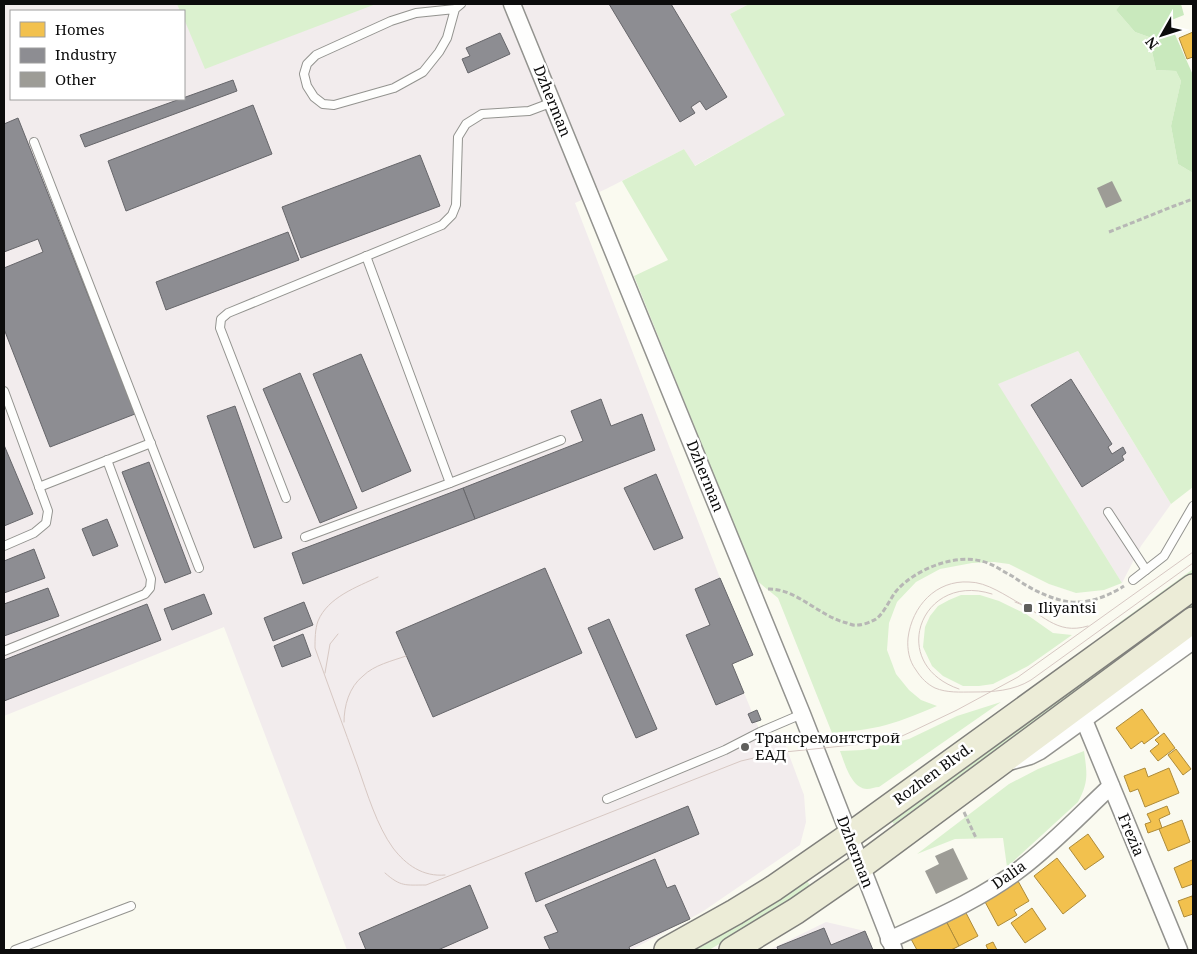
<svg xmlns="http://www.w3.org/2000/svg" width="1197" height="954" viewBox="0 0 1197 954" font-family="'Noto Serif',serif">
	<rect width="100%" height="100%" fill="#fafaf0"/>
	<!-- industrial -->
	<g fill="#f2eced" fill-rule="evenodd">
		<path d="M4,4H749L730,14L786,115L694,166L684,149L606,189L575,203L720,578L753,655L732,664L762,736H782L804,795L806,822L800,845L702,912L631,950H347L224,627L4,716ZM11,11H184V99H11Z"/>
		<path d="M1078,351L1171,504L1141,546L1122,583L997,384Z"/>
		<path d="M826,922L865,931L873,950H769Z"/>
	</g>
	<!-- green -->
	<g fill="#dbf1cf">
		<path d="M177,4H376L205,69L184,19V11H180Z"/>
		<path d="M749,4H1121L1116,10L1135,32L1149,37L1156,70L1176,71L1181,81L1171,126L1178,164L1193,173V487L1171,504L1078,351L998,384L1122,583L1104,590L1076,593L1049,584L1009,564L994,562L972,563L940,569L916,582L897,602L889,623L887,650L896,674L909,690L921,700L937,706C920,713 904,720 886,725C868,730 850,731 832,733L778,598L756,580L634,276L668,260L622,181L684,149L695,166L785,115L730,14Z"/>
		<path d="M1193,569V576L1109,637V630Z"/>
		<path d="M961,595H980L999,601L1026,614L1053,633L1072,635L1028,666L993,684L979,686H963L943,676L932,666L923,647L925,627L930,616L938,606L949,600Z"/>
		<path d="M1193,597V607L894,824L889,818Z"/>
		<path d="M1001,702L879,787C875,787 871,789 867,789C851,788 845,764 840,751L863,750L909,739L957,716Z"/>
		<path d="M1084,751C1087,773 1089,782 1078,802L1007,867L1003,838L955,839L917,854L1009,784L1038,769Z"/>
		<path d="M806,880L811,886L773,913L709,950H691Z"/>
	</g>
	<!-- forest -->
	<path fill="#c9e9bd" d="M1121,4H1181L1184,15L1169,21L1193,75V173L1178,164L1171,126L1181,81L1176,71L1156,70L1149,37L1135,32L1116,10Z"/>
	<!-- homes -->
	<g fill="#f2c14e" stroke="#ad8b3a">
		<path d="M1193,32V57L1187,59L1179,38Z"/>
		<path d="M1142,709L1159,733L1144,744L1142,741L1131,749L1116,728Z"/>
		<path d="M1164,733L1175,748L1158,761L1150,751L1159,744L1155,740Z"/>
		<path d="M1176,749L1191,769L1183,775L1168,755Z"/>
		<path d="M1145,768L1148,777L1169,768L1179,793L1145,807L1138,789L1130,792L1124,776Z"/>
		<path d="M1167,806L1170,814L1159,819L1162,828L1148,833L1145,824L1151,822L1147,814Z"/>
		<path d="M1182,820L1190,842L1168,851L1159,829Z"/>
		<path d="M1088,834L1104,857L1085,870L1069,848Z"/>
		<path d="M1057,858L1086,896L1063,914L1034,876Z"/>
		<path d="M1192,860L1193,864V884L1182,888L1174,868Z"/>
		<path d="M1018,881L1029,901L1014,910L1017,915L998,926L984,900Z"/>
		<path d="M1192,896L1193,901V914L1184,917L1178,901Z"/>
		<path d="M1032,908L1046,929L1025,943L1011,923Z"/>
		<path d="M965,911L978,936L959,946L946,921Z"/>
		<path d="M946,921L959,946L951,950H917L911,939Z"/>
		<path d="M993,942L997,950H988L986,945Z"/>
	</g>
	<!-- industry -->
	<g fill="#8d8d92" stroke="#66666a">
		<path d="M609,4H671L727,97L706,110L700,101L691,107L695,113L680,122Z"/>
		<path d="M500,33L510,54L468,73L462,59L470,56L466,48Z"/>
		<path d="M233,80L237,91L85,147L80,135Z"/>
		<path d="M253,105L272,154L126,211L108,161Z"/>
		<path d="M18,118L135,414L50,447L4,329V268L43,252L38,239L4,252V124Z"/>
		<path d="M420,155L440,206L301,258L282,207Z"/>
		<path d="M288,232L299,260L166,310L156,282Z"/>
		<path d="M361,354L411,471L362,492L313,374Z"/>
		<path d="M300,373L357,508L320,523L263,389Z"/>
		<path d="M1071,379L1112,444L1108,447L1112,454L1123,447L1126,453L1122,456L1124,460L1082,487L1031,405Z"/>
		<path d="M601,399L611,426L642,414L655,450L475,519L463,488L583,441L571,411Z"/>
		<path d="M235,406L282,538L254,548L207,416Z"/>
		<path d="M4,445L33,514L4,526Z"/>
		<path d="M149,462L191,573L165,583L122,472Z"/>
		<path d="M656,474L683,538L654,550L624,488Z"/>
		<path d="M463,488L475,519L303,584L292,553Z"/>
		<path d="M107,519L118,546L93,556L82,529Z"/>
		<path d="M34,549L45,578L4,593V561Z"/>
		<path d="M545,568L582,653L433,717L396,632Z"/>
		<path d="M720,578L753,655L732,664L744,693L716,705L686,635L710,625L695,589Z"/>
		<path d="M48,588L59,616L4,636V604Z"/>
		<path d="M204,594L212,614L172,630L164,609Z"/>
		<path d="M304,602L313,625L273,641L264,618Z"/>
		<path d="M147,604L161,640L4,701V660Z"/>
		<path d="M609,619L657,729L636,738L588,628Z"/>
		<path d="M303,634L311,656L282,667L274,646Z"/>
		<path d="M757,710L761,720L752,723L748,714Z"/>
		<path d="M688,806L699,834L536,902L525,873Z"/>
		<path d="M655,859L667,888L675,885L690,919L629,947L630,950H550L544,937L558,932L545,905Z"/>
		<path d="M470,885L488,928L438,950H366L359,933Z"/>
		<path d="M824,928L831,945L865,931L873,950H778L777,947Z"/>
	</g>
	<!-- building -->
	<g fill="#9d9c96">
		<path d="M1112,181L1122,201L1106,208L1097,188Z"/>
		<path d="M953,848L968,879L936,894L925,871L939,864L935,856Z"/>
	</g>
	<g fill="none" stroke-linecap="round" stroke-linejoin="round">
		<!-- lane casing -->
		<g stroke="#93938f" stroke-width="10">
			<g id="lane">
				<path d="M455,9L416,13L391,21L316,55L307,64L304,74L307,86L314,97L323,104L334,105L394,88L423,72L439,52L447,38L455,9L461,4"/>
				<path d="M34,142L199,568"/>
				<path d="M366,256L450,483"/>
				<path d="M4,391L48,511L46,523L34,533L4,546"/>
				<path d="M39,487L151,443"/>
				<path d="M286,498L220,328L221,319L228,313L442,225L452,215L456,205L458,137L466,124L482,114L529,111L553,102"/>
				<path d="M1108,512L1146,570"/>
				<path d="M305,537L450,483L561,440"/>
				<path d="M1133,580L1164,556L1193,506"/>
				<path d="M4,651L145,594L150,588L151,579L107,460"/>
				<path d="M607,799L725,750L760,732L802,714"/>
				<path d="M15,950L131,906"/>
			</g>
		</g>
		<!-- street casing -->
		<g stroke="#93938f" stroke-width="19">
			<g id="street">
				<path d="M512,4L802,714L894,950"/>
				<path d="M1084,720L1179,950"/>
				<path d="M1012,761L1030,756L1040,751L1193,641"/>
				<path d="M889,940C934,919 981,899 1020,869C1053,844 1081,814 1111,786"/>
			</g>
		</g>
		<!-- primary casing -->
		<g stroke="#80807c" stroke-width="28">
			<g id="primary">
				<path d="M667,950L735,912L774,888L849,836L1193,587"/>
				<path d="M732,950L796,911L861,866L1193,620"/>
			</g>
		</g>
		<!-- path -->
		<g stroke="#b7b7b5" stroke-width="3" stroke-dasharray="5 2.5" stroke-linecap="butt">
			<path d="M1109,232L1174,206L1193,199"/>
			<path d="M768,589C796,588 820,617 847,623C850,624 854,626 858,625C862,625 868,623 872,621C883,618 890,597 898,589C917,569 954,554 981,561C992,563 1002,571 1012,576C1021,582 1031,589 1041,593C1052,598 1066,603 1078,602C1093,602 1112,594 1124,586"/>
			<path d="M964,812L976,838"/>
		</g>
		<!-- lane -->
		<use href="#lane" stroke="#fefefd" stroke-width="8"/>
		<!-- street -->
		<use href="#street" stroke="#fefefd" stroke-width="16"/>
		<!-- primary -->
		<use href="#primary" stroke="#ececd7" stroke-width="25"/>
		<!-- tram -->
		<g stroke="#d7c8c3" stroke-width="1">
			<path d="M378,577C357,587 328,597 318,621C315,629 315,640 315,648C329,688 344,728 358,767C367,793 377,826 393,848C406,865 423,877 445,875"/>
			<path d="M1015,602C1043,612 1055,636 1088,626"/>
			<path d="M1021,604C1006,596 987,582 969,582C936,580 912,606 908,638C907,649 909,661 916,670C921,678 927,684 935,688C947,693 960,692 973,692C993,692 1013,691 1031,680L1193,563"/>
			<path d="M325,673L330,644L338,634"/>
			<path d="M959,689C886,664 921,571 992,594"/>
			<path d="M344,722C344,706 349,687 363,676C374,665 392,661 406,656"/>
			<path d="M385,873C401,887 405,885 426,885L741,761L775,753L872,743L902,736L913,731L957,710L1018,677L1193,552"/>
		</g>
	</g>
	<!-- markers -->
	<g fill="#5f5f5c" stroke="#fff" stroke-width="2">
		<rect x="1023" y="603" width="10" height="10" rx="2.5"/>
		<circle cx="745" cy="747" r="5"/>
	</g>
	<g text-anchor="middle" stroke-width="5" stroke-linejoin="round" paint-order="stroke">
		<!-- street labels -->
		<g font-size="15" fill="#0c0c0c" stroke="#fff">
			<text transform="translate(552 101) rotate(68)" y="5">Dzherman</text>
			<text transform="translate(705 476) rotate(68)" y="5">Dzherman</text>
			<text transform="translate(933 774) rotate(-36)" y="5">Rozhen Blvd.</text>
			<text transform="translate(1131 835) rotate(67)" y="5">Frezia</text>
			<text transform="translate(855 852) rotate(69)" y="5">Dzherman</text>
			<text transform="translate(1009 875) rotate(-35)" y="5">Dalia</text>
		</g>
		<!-- poi labels -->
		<g font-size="15" fill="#0c0c0c" stroke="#fff" text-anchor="start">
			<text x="1038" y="613">Iliyantsi</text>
			<text x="755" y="743">Трансремонтстрой<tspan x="755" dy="17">ЕАД</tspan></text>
		</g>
	</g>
	<!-- border -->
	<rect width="1197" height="954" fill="none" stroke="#0c0c0c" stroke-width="10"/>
	<!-- legend -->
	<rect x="10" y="10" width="175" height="90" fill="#ffffff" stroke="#9e9e9e"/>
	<rect x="20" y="22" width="25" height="15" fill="#f2c14e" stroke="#9e9e9e"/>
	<text x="55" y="35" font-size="15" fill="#0c0c0c">Homes</text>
	<rect x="20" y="48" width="25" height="15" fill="#8d8d92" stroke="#9e9e9e"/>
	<text x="55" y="60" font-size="15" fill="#0c0c0c">Industry</text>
	<rect x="20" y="72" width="25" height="15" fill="#9d9c96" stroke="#9e9e9e"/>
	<text x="55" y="85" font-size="15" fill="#0c0c0c">Other</text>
	<!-- north arrow -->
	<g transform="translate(1162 35) rotate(231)" stroke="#ffffff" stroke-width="4" paint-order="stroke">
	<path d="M0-4L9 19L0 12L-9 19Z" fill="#0c0c0c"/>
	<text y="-8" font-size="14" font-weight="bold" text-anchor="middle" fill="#0c0c0c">N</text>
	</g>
</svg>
